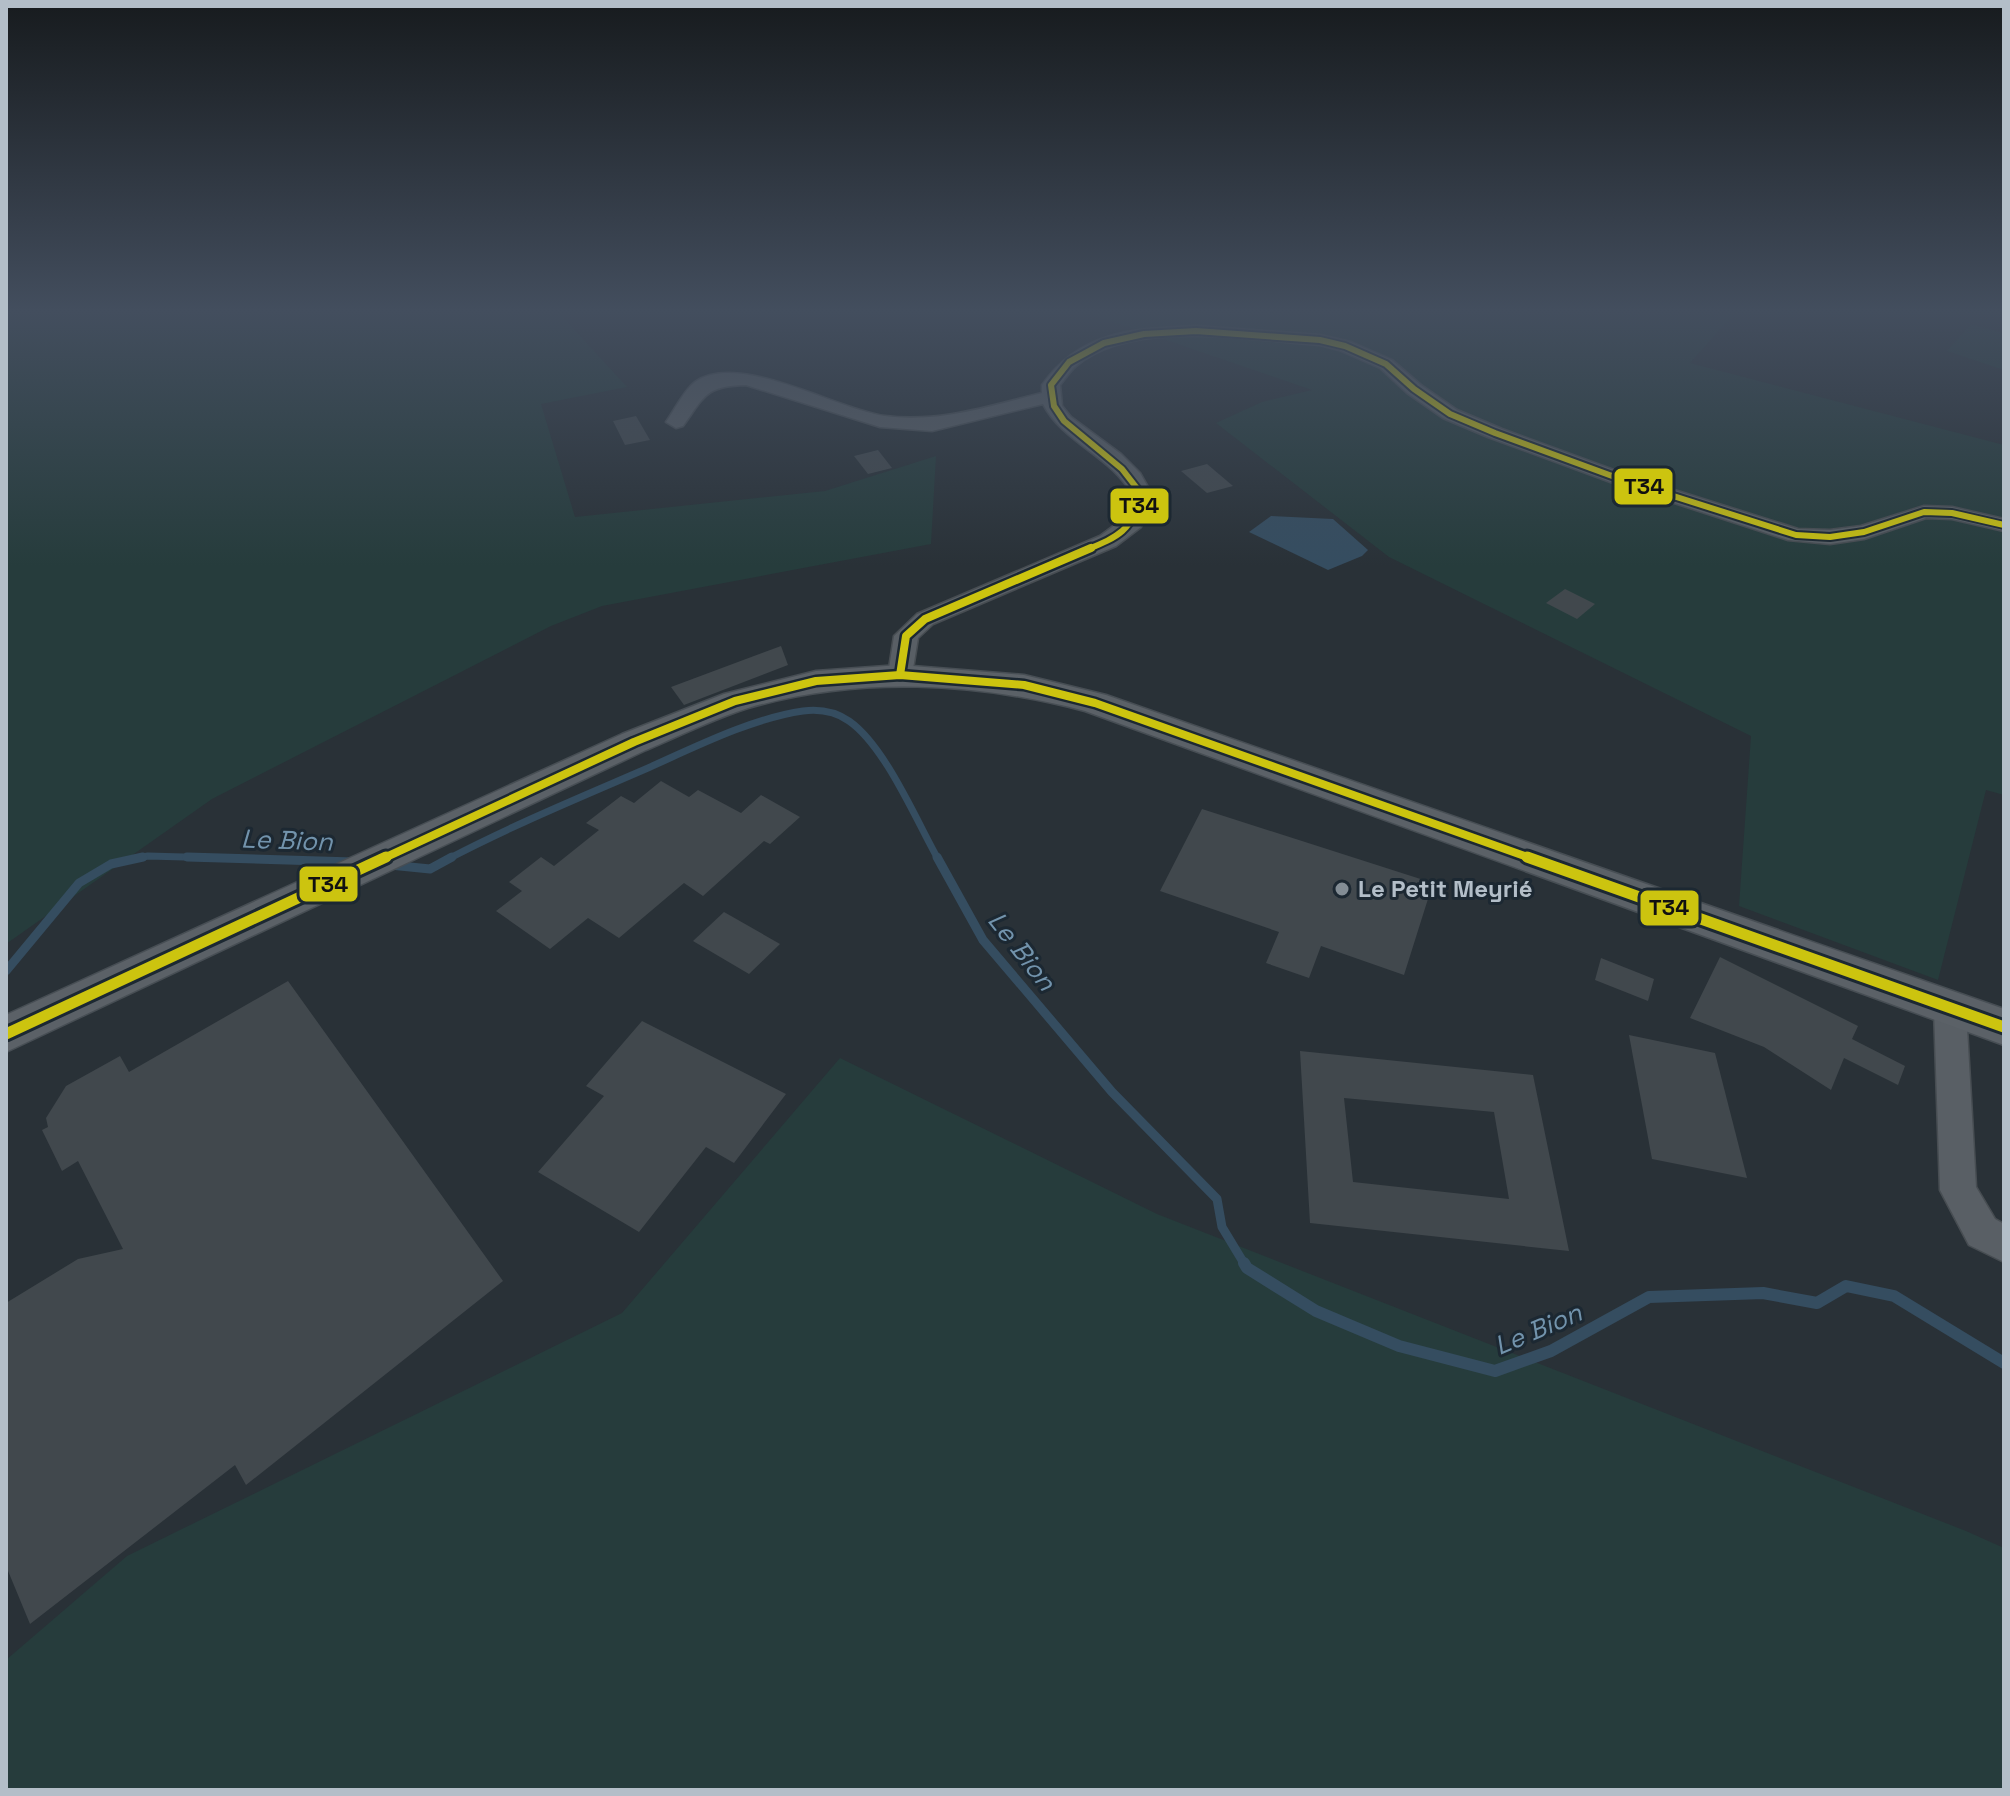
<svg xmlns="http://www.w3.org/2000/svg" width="2010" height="1796" viewBox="0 0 2010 1796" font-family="'Space Grotesk',sans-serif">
	<rect width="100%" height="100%" fill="#293137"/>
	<!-- green -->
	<g fill="#263c3c">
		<path d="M6,314H560L627,387L541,404L575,517L825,491L936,456L931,544L602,606L551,626L212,799L6,944Z"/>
		<path d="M1090,314H1734L1690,363L2004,445V795L1986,790L1938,980L1739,906L1751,736L1389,557L1216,423L1262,402L1312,390Z"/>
		<path d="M1971,324L2004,333V370L1947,351Z"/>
		<path d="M840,1058L1157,1214L1966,1531L2004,1548V1790H6V1660L127,1556L622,1313Z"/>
	</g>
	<!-- water -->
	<path fill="#354d60" d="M1271,516L1333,519L1368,550L1362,556L1328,570L1249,532Z"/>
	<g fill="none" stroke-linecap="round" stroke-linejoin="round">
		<!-- stream-far2 -->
		<g stroke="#354d60" stroke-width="7">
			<path d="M133,859L148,856L256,859"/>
			<path d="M448,859C513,825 581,797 648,768C695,747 753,718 803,711C819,709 836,712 849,721C885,746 916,820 938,859"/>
		</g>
		<!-- stream-far1 -->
		<g stroke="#354d60" stroke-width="9">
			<path d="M187,857L353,862"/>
			<path d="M937,857L983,940L1112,1092L1217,1199L1222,1227L1245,1265"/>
			<path d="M390,865L430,869L452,857"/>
			<path d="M6,971L79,883L111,864L143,857"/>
		</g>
		<!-- stream -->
		<path stroke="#354d60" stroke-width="12" d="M1244,1263L1247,1268L1316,1311L1399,1346L1495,1371L1551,1351L1649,1297L1763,1293L1817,1303L1846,1286L1894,1296L2004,1363"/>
	</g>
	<!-- building -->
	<g fill="#41484d" fill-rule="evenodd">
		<path d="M636,416L650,440L625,445L613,421Z"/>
		<path d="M878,450L892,468L868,474L854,456Z"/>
		<path d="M1207,464L1233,486L1207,493L1181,471Z"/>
		<path d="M1565,589L1595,604L1577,619L1546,603Z"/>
		<path d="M781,646L788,665L684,705L671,687Z"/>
		<path d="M661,781L689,797L698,790L741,813L761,795L800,817L770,844L764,841L703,896L684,883L619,938L588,918L550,949L496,911L522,891L509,882L541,857L554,866L599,830L586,823L621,796L634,803Z"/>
		<path d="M1202,809L1433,883L1404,975L1321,946L1309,978L1266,963L1279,932L1160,891Z"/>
		<path d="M724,912L780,944L749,974L693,941Z"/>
		<path d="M1720,957L1858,1026L1852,1039L1905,1066L1898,1085L1844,1058L1831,1090L1764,1047L1690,1018Z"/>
		<path d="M1601,958L1654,979L1648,1001L1595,980Z"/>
		<path d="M288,981L503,1281L246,1485L235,1465L30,1624L6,1566V1303L78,1259L123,1249L78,1161L62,1171L42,1130L48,1127L46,1118L66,1086L120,1056L129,1072Z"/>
		<path d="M642,1021L786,1094L734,1163L706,1147L639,1232L538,1172L604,1096L586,1086Z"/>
		<path d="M1629,1035L1715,1053L1747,1178L1652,1159Z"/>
		<path d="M1300,1051L1533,1075L1569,1251L1310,1223ZM1344,1098L1494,1112L1509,1199L1353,1182Z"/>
	</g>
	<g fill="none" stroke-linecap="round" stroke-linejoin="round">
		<!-- minor casing -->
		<g stroke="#474d52" stroke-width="3">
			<g id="minor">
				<path d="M1196,326L1320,335L1351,342L1392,360L1421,385L1457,410L1502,429L1630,476L1798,529L1830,530L1861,526L1924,506L1952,507L2004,519V531L1952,519L1926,518L1864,539L1830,544L1788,540L1616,484L1488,437L1443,418L1407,393L1380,368L1339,350L1320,345C1251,340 1133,318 1076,366C1070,371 1065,379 1060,385L1062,406L1071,417L1121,454L1140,473L1153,496L1141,527L1116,546L933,624L918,638L912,675L909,681H891L888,675L894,636L917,614L1100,536L1123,519L1133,496C1112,456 1063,443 1043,404L932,431L880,427L746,385C706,386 705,395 683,426L676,428L666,422C674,411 684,390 695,382C739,351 837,410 885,416C941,423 989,406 1042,393V385C1081,330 1134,329 1196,326Z"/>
				<path d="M1950,996L1961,1000L1966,1010L1976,1187L1995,1219L2004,1224V1262L1969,1245L1940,1190L1934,1010L1939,1000Z"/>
			</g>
		</g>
		<!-- major casing -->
		<g stroke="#474e54" stroke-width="3">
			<path id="major" d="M900,665L1024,675L1106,695L2004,1009V1045L1085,711C975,682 858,676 748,708C713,719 679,736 646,750L6,1052V1015L622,734L724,694L816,671Z"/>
		</g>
		<!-- minor -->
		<use href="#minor" fill="#595f65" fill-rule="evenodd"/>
		<!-- major -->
		<use href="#major" fill="#5b6167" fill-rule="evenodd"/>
		<!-- bus-1-far2 casing -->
		<g stroke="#1c2832" stroke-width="10">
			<path id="bus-1-far2" d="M1086,550C1120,536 1130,531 1143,496L1122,469L1064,421L1054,406L1051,385L1069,362L1104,343L1144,334L1196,331L1320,340L1345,346L1386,364L1414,389L1450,414L1495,433L1623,480L1796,535L1830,537L1864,532L1924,512L1952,513L2004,525"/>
		</g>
		<!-- bus-1-far1 casing -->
		<g stroke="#1c2832" stroke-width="13">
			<g id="bus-1-far1">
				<path d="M900,675L906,636L925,619L1091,548"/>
				<path d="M382,859L634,742L735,701L816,681L900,675L1024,685L1095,703L1533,859"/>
			</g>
		</g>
		<!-- bus-1 casing -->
		<g stroke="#1c2832" stroke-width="17">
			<g id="bus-1">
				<path d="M1527,857L2004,1027"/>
				<path d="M6,1034L386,857"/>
			</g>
		</g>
		<!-- bus-1-far2 -->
		<use href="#bus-1-far2" stroke="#ccc40f" stroke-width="6"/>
		<!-- bus-1-far1 -->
		<use href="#bus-1-far1" stroke="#ccc40f" stroke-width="8"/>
		<!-- bus-1 -->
		<use href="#bus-1" stroke="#ccc40f" stroke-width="11"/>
	</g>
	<!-- sky -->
	<linearGradient id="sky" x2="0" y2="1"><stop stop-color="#171b1e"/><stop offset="0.55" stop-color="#434e5e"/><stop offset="1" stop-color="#434e5e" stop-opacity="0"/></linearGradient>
	<rect width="2010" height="566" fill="url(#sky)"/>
	<!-- markers -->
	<circle fill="#838d95" stroke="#1c2832" stroke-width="3" cx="1342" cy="889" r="8"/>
	<g text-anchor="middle" stroke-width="6" stroke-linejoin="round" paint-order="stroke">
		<!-- poi labels -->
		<g font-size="24" font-weight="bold" fill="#b3bec8" stroke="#1c2832" text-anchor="start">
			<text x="1358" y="897">Le Petit Meyrié</text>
		</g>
		<!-- water labels -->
		<g font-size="26" font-style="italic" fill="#7293ac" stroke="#1c2832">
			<text transform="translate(287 840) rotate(2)" y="9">Le Bion</text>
			<text transform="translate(1022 951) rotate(52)" y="9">Le Bion</text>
			<text transform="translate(1538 1329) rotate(-23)" y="9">Le Bion</text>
		</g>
	</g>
	<g stroke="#1c2832" stroke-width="3">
		<rect x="1613" y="467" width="61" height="39" rx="8" fill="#ccc40f"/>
		<rect x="1109" y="487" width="61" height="38" rx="8" fill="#ccc40f"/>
		<rect x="298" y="865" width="61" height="38" rx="8" fill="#ccc40f"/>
		<rect x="1639" y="889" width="61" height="38" rx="8" fill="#ccc40f"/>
	</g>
	<g font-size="22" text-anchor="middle" font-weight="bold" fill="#111">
		<text x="1644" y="494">T34</text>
		<text x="1139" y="513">T34</text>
		<text x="328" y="892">T34</text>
		<text x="1669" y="915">T34</text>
	</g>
	<!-- border -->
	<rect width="2010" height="1796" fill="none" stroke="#b3bec8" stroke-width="16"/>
</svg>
